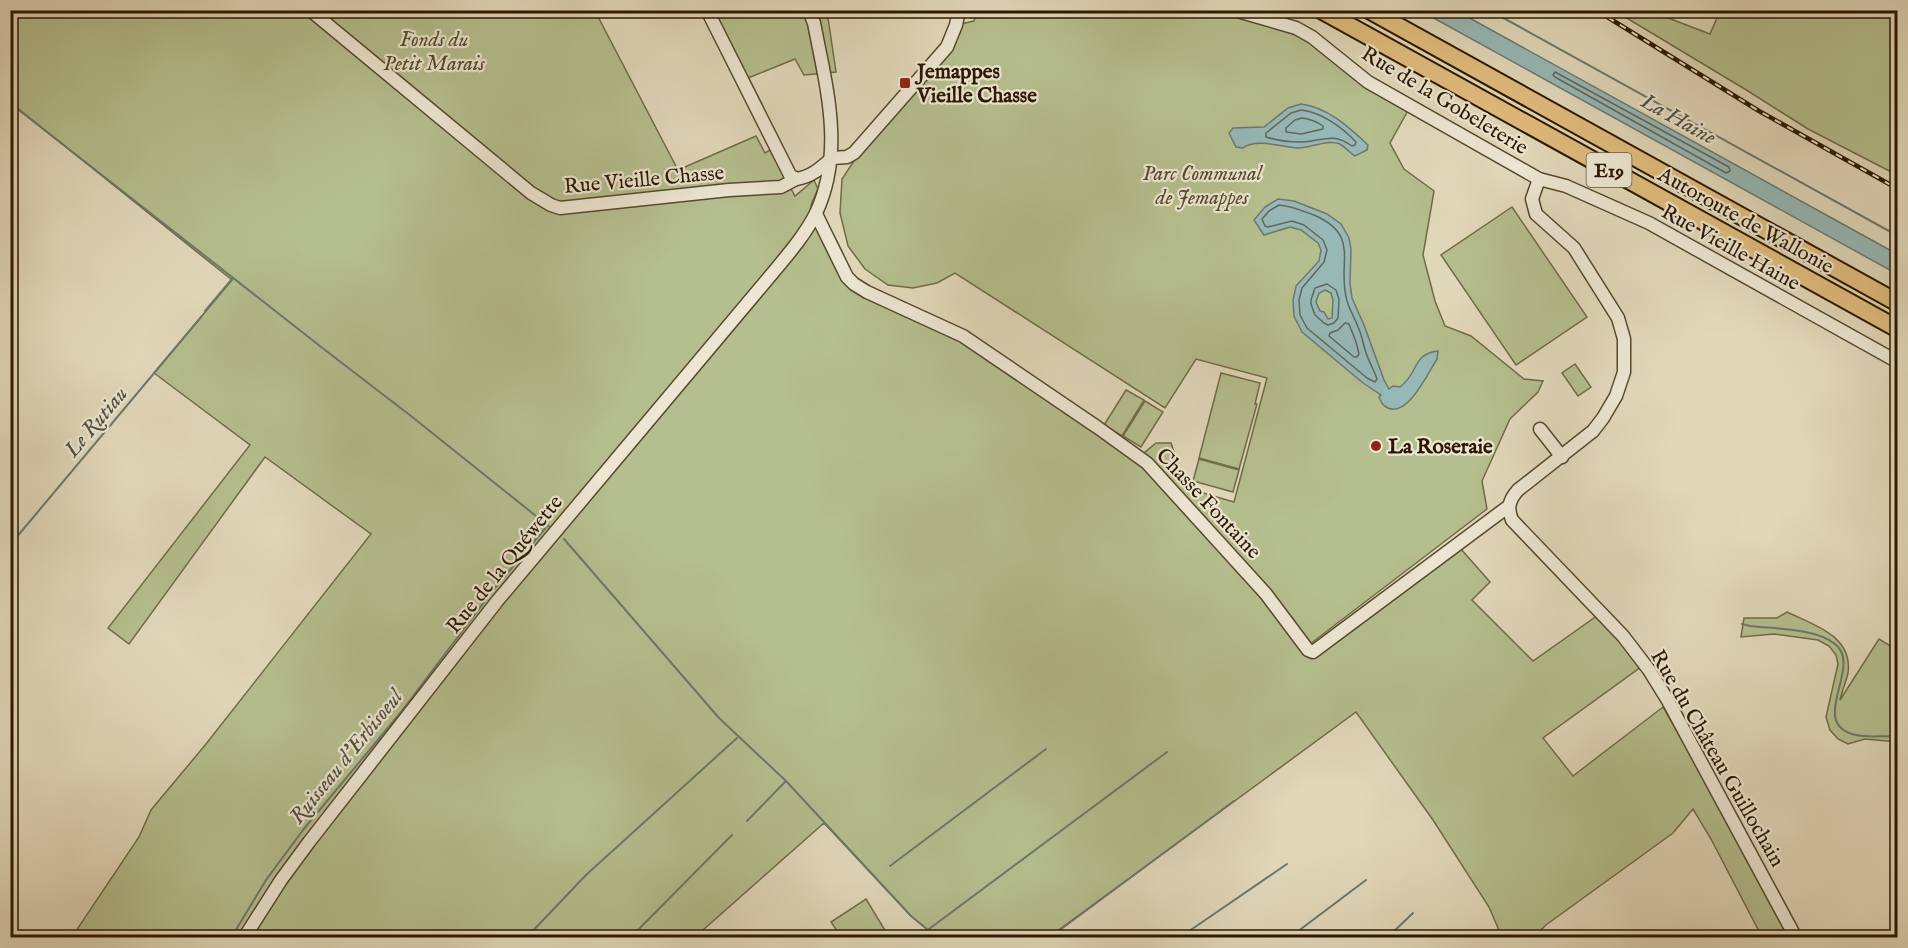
<svg xmlns="http://www.w3.org/2000/svg" width="1908" height="948" viewBox="0 0 1908 948" font-family="'IM FELL English',serif">
	<rect width="100%" height="100%" fill="#e1d8ba"/>
	<filter id="stains"><feTurbulence type="fractalNoise" baseFrequency=".00333" numOctaves="4"/><feColorMatrix values="0 0 0 0 .2 0 0 0 0 .09 0 0 0 0 .02 0 0 0 .5 -.17"/></filter>
	<radialGradient id="worn" r=".72"><stop offset=".6" stop-color="#630" stop-opacity="0"/><stop offset="1" stop-color="#630" stop-opacity=".3"/></radialGradient>
	<!-- green -->
	<g fill="#b5be8e" stroke="#706b47" stroke-width="1.5">
		<path d="M10,11H595L678,170L756,136L765,153L770,150L795,196L814,180L818,189L811,205L847,277L939,325L1139,457L1156,443H1171L1186,488L1234,502L1267,378L1196,359L1165,408L955,273L937,283L913,288L888,285L865,269L848,246L840,213L842,179L854,161V153L947,47L956,25L974,21L977,11H1227L1295,30L1410,107L1390,143L1404,169L1434,191L1423,255L1435,301L1445,326L1471,336L1524,379L1543,381L1538,392L1510,419L1482,481L1487,509L1310,644L1316,651L1460,548L1490,582L1472,600L1533,661L1601,613L1645,664L1543,738L1573,776L1663,707L1732,827L1790,937H1762L1711,839L1693,809L1673,833L1546,925L1534,937H1502L1489,907L1433,820L1356,712L1049,937H935L928,930L911,916L824,823L695,937H72L139,837L151,810L206,744L371,534L265,457L129,644L108,628L250,445L154,373L232,280L11,103Z"/>
		<path d="M713,11H827L836,72L804,75L795,59L748,78Z"/>
		<path d="M1615,11H1650L1710,34L1720,11H1897V175L1808,129L1748,91Z"/>
		<path d="M1512,207L1587,317L1516,365L1441,255Z"/>
		<path d="M1575,364L1591,387L1578,396L1562,373Z"/>
		<path d="M1221,373L1260,383L1255,404H1257L1239,469L1199,458Z"/>
		<path d="M1126,390L1144,400L1122,436L1104,425Z"/>
		<path d="M1145,401L1163,412L1141,447L1123,436Z"/>
		<path d="M1199,459L1239,470L1233,492L1193,481Z"/>
		<path d="M1787,612C1814,625 1853,636 1848,673C1846,682 1842,691 1840,700L1879,639L1897,650V742L1865,739L1848,744L1838,739L1830,730L1826,717L1838,664L1836,655L1829,646L1818,640L1774,634L1741,637L1744,618H1777Z"/>
		<path d="M866,899L889,937H841L831,922Z"/>
	</g>
	<!-- water -->
	<g fill="#96b8b7" stroke="#6b786e" stroke-width="1.5" fill-rule="evenodd">
		<path d="M1421,11H1457L1897,254V274Z"/>
		<path d="M1301,104C1327,107 1349,127 1368,145L1367,150L1355,156C1350,153 1345,147 1340,144C1327,139 1311,148 1298,148C1284,147 1255,138 1243,148L1236,147L1229,133L1233,128L1264,127L1288,108Z"/>
		<path d="M1278,199L1294,201L1327,214L1341,224L1349,238L1351,249L1350,283L1352,298L1364,325L1384,380L1389,389L1393,386L1400,387C1419,373 1412,354 1438,351L1437,359C1428,373 1408,417 1388,408C1382,405 1381,402 1379,397L1381,395L1363,383L1302,332L1294,316L1293,300L1296,286L1319,261L1321,250L1318,243L1301,230L1290,227L1264,235L1254,220L1265,207ZM1325,290L1331,293L1333,300L1332,318L1328,319L1324,312L1320,311L1316,302L1319,293Z"/>
	</g>
	<g fill="none" stroke-linecap="round" stroke-linejoin="round">
		<!-- shore -->
		<g stroke="#60685c" stroke-width="1.5">
			<path d="M1555,72L1729,167L1730,171L1726,173L1555,77L1553,75Z"/>
			<path d="M1301,110C1321,112 1342,127 1356,142L1355,145L1352,146C1331,131 1322,142 1300,142C1289,142 1276,140 1266,137V133L1291,113Z"/>
			<path d="M1302,118C1310,119 1316,121 1323,126V129L1301,134L1286,132V128L1295,120Z"/>
			<path d="M1279,205C1292,206 1302,211 1314,215C1362,236 1336,263 1347,301C1350,311 1355,318 1358,327C1362,335 1363,344 1366,353C1369,362 1374,370 1377,379L1375,382L1367,378L1307,328L1300,315L1299,300L1302,288L1324,262L1327,250L1323,240L1304,225L1292,221L1268,227L1265,226L1262,219L1269,211Z"/>
			<path d="M1327,284L1336,290L1339,299L1338,318L1334,323L1328,325L1324,323L1315,315L1311,304V300L1315,288Z"/>
			<path d="M1345,323L1349,324L1356,342L1359,354L1357,357H1354L1329,336L1330,333L1338,330Z"/>
		</g>
		<!-- stream -->
		<g stroke="#6b786e" stroke-width="2">
			<path d="M1489,10L1898,236"/>
			<path d="M10,103L325,350L411,416L551,528"/>
			<path d="M205,311L232,279"/>
			<path d="M564,539L719,718L786,781L911,916L928,930L935,938"/>
			<path d="M10,545L202,316"/>
			<path d="M494,589L548,525"/>
			<path d="M1742,624L1750,626C1775,629 1815,628 1835,644C1864,666 1806,724 1856,735C1869,738 1884,735 1898,737"/>
			<path d="M747,821L785,782"/>
			<path d="M890,866L1046,749"/>
			<path d="M929,929L1167,752"/>
			<path d="M231,938L266,880L303,830L401,712L488,597"/>
			<path d="M526,938L586,875L737,738"/>
			<path d="M630,938L732,835"/>
			<path d="M1049,938L1234,801"/>
			<path d="M1179,938L1287,864"/>
			<path d="M1289,938L1366,880"/>
			<path d="M1387,938L1413,913"/>
		</g>
		<!-- minor casing -->
		<g stroke="#58482e" stroke-width="15">
			<g id="minor">
				<path d="M310,10L531,193L551,205L560,208L729,190L781,187L796,179"/>
				<path d="M707,10L790,175L796,179C811,177 821,168 832,158"/>
				<path d="M1234,10L1296,28L1312,37L1368,82L1539,179L1566,186L1649,223L1898,362"/>
				<path d="M832,158L847,157L854,153L947,47L956,25L959,10"/>
				<path d="M1539,179L1532,199L1536,214L1574,248L1618,318L1624,339V372L1616,396L1603,418L1593,431L1518,490C1509,500 1507,508 1512,520L1623,636L1649,670L1667,699L1796,938"/>
				<path d="M816,214L847,277L854,284L867,292L963,336L1097,427L1147,463L1266,594L1308,650L1313,652L1509,506"/>
				<path d="M1540,429L1562,457"/>
				<path d="M244,938L281,880L309,842L498,600L776,269C791,251 806,233 816,213C845,151 826,86 814,23L809,10"/>
			</g>
		</g>
		<!-- highway casing -->
		<g stroke="#2b1800" stroke-width="20">
			<g id="highway">
				<path d="M1321,10L1898,329"/>
				<path d="M1369,10L1898,303"/>
			</g>
		</g>
		<!-- minor -->
		<use href="#minor" stroke="#ece6d2" stroke-width="12"/>
		<!-- highway -->
		<use href="#highway" stroke="#e0bc7d" stroke-width="16"/>
		<!-- rail casing -->
		<g stroke="#2b1800" stroke-width="4.5">
			<path id="rail" d="M1596,10L1759,111L1898,189"/>
		</g>
		<!-- rail -->
		<use href="#rail" stroke="#ece6d2" stroke-width="2" stroke-dasharray="7" stroke-linecap="butt"/>
	</g>
	<!-- markers -->
	<g fill="#8f2418" stroke="#ece6d2" stroke-width="2">
		<rect x="899" y="77" width="12" height="12" rx="3"/>
		<circle cx="1376" cy="446" r="6"/>
	</g>
	<g text-anchor="middle" stroke-width="4.5" stroke-linejoin="round" paint-order="stroke">
		<!-- shield labels -->
		<rect fill="#ece6d2" stroke="#65563f" stroke-width="1.5" x="1586.5" y="153" width="45" height="34" rx="4.5"/>
		<g font-size="20" font-weight="bold" fill="#2b1800">
			<text x="1609" y="177">E19</text>
		</g>
		<!-- park labels -->
		<g font-size="21" font-style="italic" fill="#544a2b" stroke="#ece6d2">
			<text x="434" y="46">Fonds du<tspan x="434" dy="24">Petit Marais</tspan></text>
			<text x="1202" y="180">Parc Communal<tspan x="1202" dy="24">de Jemappes</tspan></text>
		</g>
		<!-- poi labels -->
		<g font-size="21" font-weight="bold" fill="#2b1800" stroke="#ece6d2" text-anchor="start">
			<text x="917" y="78">Jemappes<tspan x="917" dy="24">Vieille Chasse</tspan></text>
			<text x="1388" y="453">La Roseraie</text>
		</g>
		<!-- street labels -->
		<g font-size="21" fill="#2b1800" stroke="#ece6d2">
			<text transform="translate(1445 100) rotate(31)" y="7">Rue de la Gobeleterie</text>
			<text transform="translate(644 179) rotate(-5)" y="7">Rue Vieille Chasse</text>
			<text transform="translate(1746 220) rotate(29)" y="7">Autoroute de Wallonie</text>
			<text transform="translate(1731 247) rotate(29)" y="7">Rue Vieille Haine</text>
			<text transform="translate(1209 503) rotate(47)" y="7">Chasse Fontaine</text>
			<text transform="translate(504 564) rotate(-51)" y="7">Rue de la Quéwette</text>
			<text transform="translate(1718 758) rotate(60)" y="7">Rue du Château Guillochain</text>
		</g>
		<!-- water labels -->
		<g font-size="22" font-style="italic" fill="#505040" stroke="#ece6d2">
			<text transform="translate(1679 118) rotate(29)" y="8">La Haine</text>
			<text transform="translate(95 421) rotate(-50)" y="8">Le Rutiau</text>
			<text transform="translate(345 756) rotate(-51)" y="8">Ruisseau d'Erbisoeul</text>
		</g>
	</g>
	<!-- margin -->
	<rect width="1908" height="948" fill="none" stroke="#e1d8ba" stroke-width="36"/>
	<rect x="12" y="12" width="1884" height="924" fill="none" stroke="#2b1800" stroke-width="3"/>
	<rect x="18" y="18" width="1872" height="912" fill="none" stroke="#2b1800" stroke-width="1.5"/>
	<rect width="100%" height="100%" filter="url(#stains)"/>
	<rect width="100%" height="100%" fill="url(#worn)"/>
</svg>
